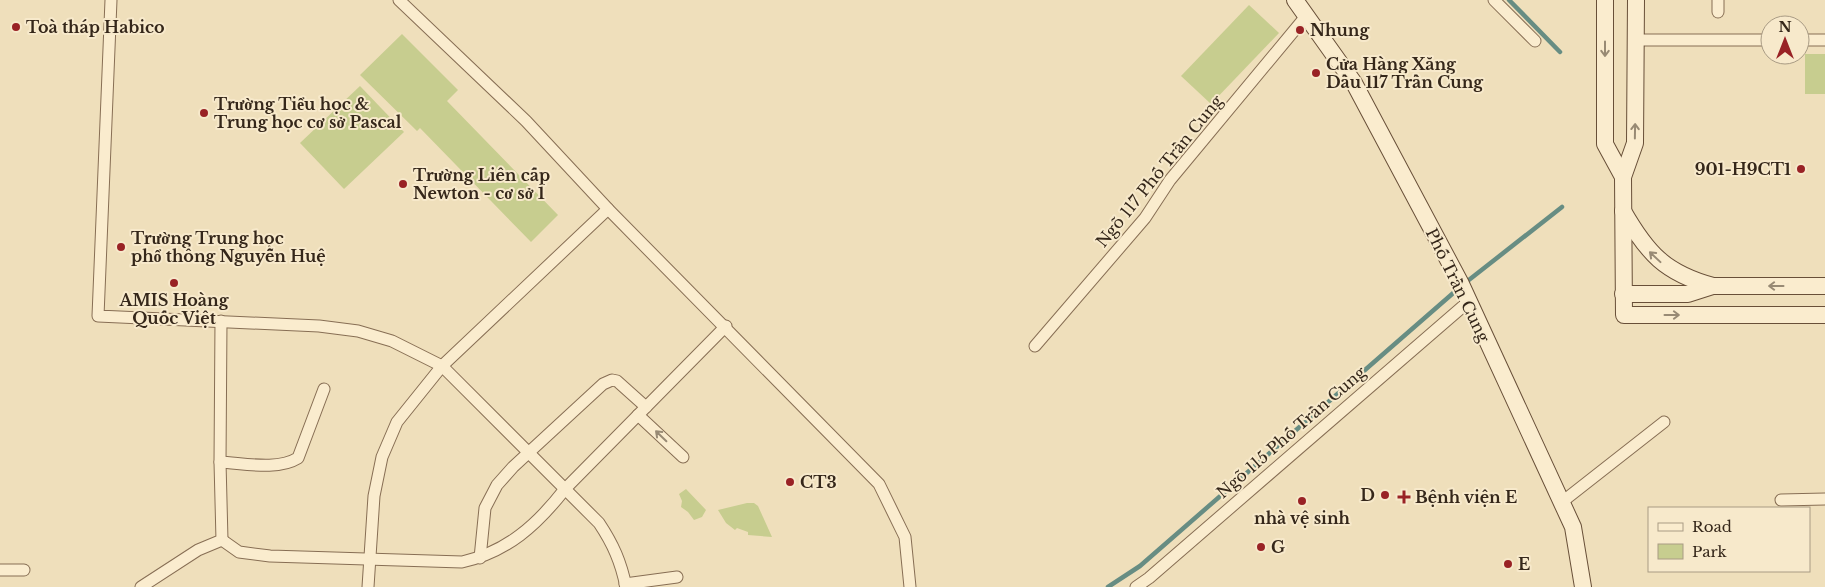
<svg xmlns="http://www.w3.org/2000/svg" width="1825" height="587" viewBox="0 0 1825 587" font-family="'Libre Baskerville',serif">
	<rect width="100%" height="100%" fill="#efdfbb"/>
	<!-- green -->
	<g fill="#c7cd8f">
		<path d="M1249,5L1279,33L1211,104L1181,76Z"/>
		<path d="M402,34L458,90L447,101L558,215L531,242L420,128L417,131L360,75Z"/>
		<rect x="1805" y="54" width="20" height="40"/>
		<path d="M360,86L404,132L344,189L300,143Z"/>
		<path d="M686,489L706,510L702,517L694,520L688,512L681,507L682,501L679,494Z"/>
		<path d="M747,503H754L758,506L772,537L748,535V532L737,528L735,530L726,523L718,510Z"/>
	</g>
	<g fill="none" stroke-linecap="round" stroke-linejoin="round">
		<!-- stream -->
		<g stroke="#678d83" stroke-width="4.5">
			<path d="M1509,0L1560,52"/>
			<path d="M1465,283L1562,207"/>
			<path d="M1108,587L1140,566L1459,288"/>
		</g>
		<!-- street casing -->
		<g stroke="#876e54" stroke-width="13">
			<g id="street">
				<path d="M111,0L98,316L319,326L358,331L392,341L442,366L599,523C613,544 621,562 626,587"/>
				<path d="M399,0L526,121L608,209L879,484L905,537L910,587"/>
				<path d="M1494,0L1535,41"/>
				<path d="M1718,12V0"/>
				<path d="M1637,40H1770"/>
				<path d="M1800,40H1825"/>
				<path d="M1035,346L1145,218L1170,180L1307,15"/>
				<path d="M638,415L683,457"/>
				<path d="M220,462C243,463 277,471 298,458L324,389"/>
				<path d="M1781,500L1825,499"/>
				<path d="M1562,502L1664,422"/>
				<path d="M222,540L239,552L270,556L462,562C507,552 537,525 565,489L726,326"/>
				<path d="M480,558L485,508L497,485L513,467L603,384L612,380L617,381L646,407"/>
				<path d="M0,570H24"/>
				<path d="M625,584L677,577"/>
				<path d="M141,587L198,550L222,540L220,462L221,321"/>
				<path d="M368,587L374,496L382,457L397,422L442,366L608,209"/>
				<path d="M1136,587L1149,578L1468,302"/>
			</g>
		</g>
		<!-- secondary casing -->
		<g stroke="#684f38" stroke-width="18">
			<g id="secondary">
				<path d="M1295,0L1354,83L1461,284L1573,527L1583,587"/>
				<path d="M1605,0V144L1623,177"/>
				<path d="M1636,0L1635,143L1623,177L1624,315H1825"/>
				<path d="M1623,211C1647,253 1665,273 1713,286"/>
				<path d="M1623,294H1688L1713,286H1825"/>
			</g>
		</g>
		<!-- street -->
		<use href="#street" stroke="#faecce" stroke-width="11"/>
		<!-- secondary -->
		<use href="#secondary" stroke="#faecce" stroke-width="16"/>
	</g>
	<!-- one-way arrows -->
	<defs><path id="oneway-shaft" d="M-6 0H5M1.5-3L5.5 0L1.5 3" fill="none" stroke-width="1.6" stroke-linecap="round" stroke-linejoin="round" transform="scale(1.25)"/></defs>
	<g stroke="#988a74">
		<use href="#oneway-shaft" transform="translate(1605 49) rotate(90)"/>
		<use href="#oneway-shaft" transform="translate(1635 131) rotate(-89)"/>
		<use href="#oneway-shaft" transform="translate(1655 257) rotate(-137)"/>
		<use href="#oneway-shaft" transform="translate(1776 286) rotate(180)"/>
		<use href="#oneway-shaft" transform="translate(1672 315)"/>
		<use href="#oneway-shaft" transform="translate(661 436) rotate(-136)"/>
	</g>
	<!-- markers -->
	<g fill="#992225" stroke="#f7e9cb" stroke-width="2">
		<circle cx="16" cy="27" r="5"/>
		<circle cx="1300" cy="30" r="5"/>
		<circle cx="1316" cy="73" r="5"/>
		<circle cx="204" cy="113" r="5"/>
		<circle cx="1801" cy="169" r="5"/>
		<circle cx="403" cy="184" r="5"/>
		<circle cx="121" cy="247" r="5"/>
		<circle cx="174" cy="283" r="5"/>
		<circle cx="790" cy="482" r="5"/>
		<circle cx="1385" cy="495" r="5"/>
		<path d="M1401.5 489.5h5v5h5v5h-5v5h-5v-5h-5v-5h5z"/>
		<circle cx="1302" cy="501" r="5"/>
		<circle cx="1261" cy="547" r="5"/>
		<circle cx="1508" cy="564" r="5"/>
	</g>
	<g text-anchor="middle" stroke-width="4" stroke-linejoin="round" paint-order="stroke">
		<!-- poi labels -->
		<g font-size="16" font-weight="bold" fill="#35271a" stroke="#f7e9cb" text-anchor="start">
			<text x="26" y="33">Toà tháp Habico</text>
			<text x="1310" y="36">Nhung</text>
			<text x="1326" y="70">Cửa Hàng Xăng<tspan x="1326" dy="18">Dầu 117 Trần Cung</tspan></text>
			<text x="214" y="110">Trường Tiểu học &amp;<tspan x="214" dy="18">Trung học cơ sở Pascal</tspan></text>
			<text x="1791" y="175" text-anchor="end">901-H9CT1</text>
			<text x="413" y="181">Trường Liên cấp<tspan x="413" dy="18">Newton - cơ sở 1</tspan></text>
			<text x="131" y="244">Trường Trung học<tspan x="131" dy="18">phổ thông Nguyễn Huệ</tspan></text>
			<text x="174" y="306" text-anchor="middle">AMIS Hoàng<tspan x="174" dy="18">Quốc Việt</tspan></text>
			<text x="800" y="488">CT3</text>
			<text x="1375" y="501" text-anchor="end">D</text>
			<text x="1415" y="503">Bệnh viện E</text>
			<text x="1302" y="524" text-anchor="middle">nhà vệ sinh</text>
			<text x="1271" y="553">G</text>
			<text x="1518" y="570">E</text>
		</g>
		<!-- street labels -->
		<g font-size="16" fill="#35271a" stroke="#f7e9cb">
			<text transform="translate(1159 171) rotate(-51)" y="6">Ngõ 117 Phố Trần Cung</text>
			<text transform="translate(1458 285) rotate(64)" y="6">Phố Trần Cung</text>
			<text transform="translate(1291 432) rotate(-41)" y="6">Ngõ 115 Phố Trần Cung</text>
		</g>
	</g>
	<!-- legend -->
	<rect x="1648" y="507" width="162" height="65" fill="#f7e9cb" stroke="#a99b84"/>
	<rect x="1658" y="523" width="25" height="8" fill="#faecce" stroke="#a99b84"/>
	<text x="1692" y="532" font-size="15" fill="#35271a">Road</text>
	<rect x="1658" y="544" width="25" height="15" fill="#c7cd8f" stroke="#a99b84"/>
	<text x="1692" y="557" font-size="15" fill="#35271a">Park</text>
	<!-- north arrow -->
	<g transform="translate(1785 40)"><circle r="24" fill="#f7e9cb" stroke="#a99b84"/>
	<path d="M0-4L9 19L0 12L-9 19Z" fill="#992225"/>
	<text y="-8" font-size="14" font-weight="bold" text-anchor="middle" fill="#35271a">N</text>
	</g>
</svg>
